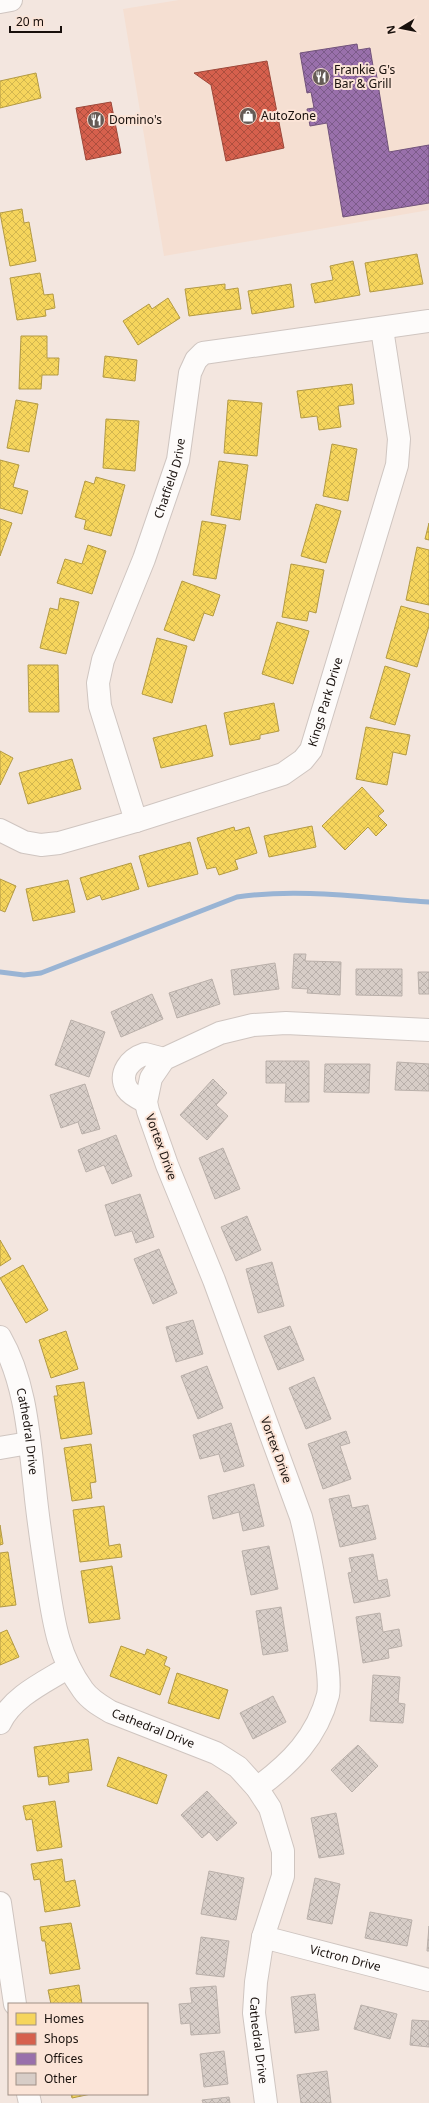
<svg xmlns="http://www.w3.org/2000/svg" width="429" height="2103" viewBox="0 0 429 2103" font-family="'Noto Sans',sans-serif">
	<defs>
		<pattern id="homes-cross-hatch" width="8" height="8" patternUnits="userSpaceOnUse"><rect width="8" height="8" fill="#f6d55c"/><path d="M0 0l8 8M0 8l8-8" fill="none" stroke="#d2b64f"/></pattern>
		<pattern id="shops-cross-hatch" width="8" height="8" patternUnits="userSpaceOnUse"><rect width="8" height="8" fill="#d6604d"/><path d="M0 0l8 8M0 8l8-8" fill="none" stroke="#ad4e3e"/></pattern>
		<pattern id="offices-cross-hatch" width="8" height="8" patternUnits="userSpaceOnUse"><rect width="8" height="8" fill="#9970ab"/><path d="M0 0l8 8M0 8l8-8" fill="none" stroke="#7c5b8a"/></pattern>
		<pattern id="building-cross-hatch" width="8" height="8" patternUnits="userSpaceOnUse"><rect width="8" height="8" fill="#d7cdc7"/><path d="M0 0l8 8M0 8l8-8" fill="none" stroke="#b8afaa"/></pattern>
	</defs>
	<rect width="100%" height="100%" fill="#f3e6df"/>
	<!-- built -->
	<path fill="#f5dfd2" d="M179,0H429V210L164,256L123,9Z"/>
	<!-- homes -->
	<g fill="url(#homes-cross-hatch)" stroke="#b39a44">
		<path d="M36,73L41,98L0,108V81Z"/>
		<path d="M22,209L24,223L29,222L36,261L10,266L0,213Z"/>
		<path d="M417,254L423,284L370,292L365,263Z"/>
		<path d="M353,261L360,295L315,303L311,284L333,280L330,266Z"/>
		<path d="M40,273L44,295L53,294L55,308L45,310L46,316L17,320L10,278Z"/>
		<path d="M225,284V290L238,288L241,309L189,316L185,289Z"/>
		<path d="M291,284L294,307L252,314L248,291Z"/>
		<path d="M168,298L180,318L138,345L123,321L149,304L152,309Z"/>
		<path d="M21,336H47V358H59L58,375H42L41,389H19Z"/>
		<path d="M105,356L137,360L135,381L103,377Z"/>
		<path d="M352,384L354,404L338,406L341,427L319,430L317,416L301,418L297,391Z"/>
		<path d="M16,400L38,404L29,452L7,448Z"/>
		<path d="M228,400L262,403L257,456L224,453Z"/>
		<path d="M106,419L139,421L135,471L103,468Z"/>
		<path d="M332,444L357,449L348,501L323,496Z"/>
		<path d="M0,460L19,465L13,487L28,491L22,514L0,508Z"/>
		<path d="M219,461L248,465L240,520L211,515Z"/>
		<path d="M96,477L125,485L111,536L84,529L86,520L75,517L85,481L94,484Z"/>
		<path d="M316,504L341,511L326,563L301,556Z"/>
		<path d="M0,519L12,523L0,556Z"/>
		<path d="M202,521L226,525L216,579L193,575Z"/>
		<path d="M429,523V540L425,539Z"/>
		<path d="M88,545L106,551L92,594L57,583L65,559L82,564Z"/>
		<path d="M417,547L429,550V605L406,600Z"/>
		<path d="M291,564L324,570L316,613L309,611L307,621L282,617Z"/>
		<path d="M182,581L220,595L213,616L204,613L194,641L164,630Z"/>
		<path d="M60,598L79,602L66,654L40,648L50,608L58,610Z"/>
		<path d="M401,606L429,614V626L417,667L386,658Z"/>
		<path d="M277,622L309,631L293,684L262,674Z"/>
		<path d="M157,638L187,646L172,703L142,694Z"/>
		<path d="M28,665H58L59,712H29Z"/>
		<path d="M385,666L410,674L395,725L370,718Z"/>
		<path d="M274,703L279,731L260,735V739L230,745L224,713Z"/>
		<path d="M206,725L213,756L161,768L153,738Z"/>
		<path d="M366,727L410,735L406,755L393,752L387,785L356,779Z"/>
		<path d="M0,751L13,758L0,785Z"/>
		<path d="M72,759L81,789L28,804L19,773Z"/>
		<path d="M362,787L384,811L378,816L387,825L376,836L368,827L345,850L322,826Z"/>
		<path d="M312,826L316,847L269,857L264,836Z"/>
		<path d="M234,827L235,831L249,827L257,853L235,860L238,869L219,875L216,867L207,869L197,838Z"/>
		<path d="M190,842L198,874L148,887L139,856Z"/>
		<path d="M131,863L139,889L102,900L100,895L87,900L80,878Z"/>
		<path d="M0,879L16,886L5,912L0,910Z"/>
		<path d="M68,880L75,912L33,921L26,889Z"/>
		<path d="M0,1240L11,1259L0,1266Z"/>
		<path d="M23,1265L48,1310L26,1323L0,1278Z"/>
		<path d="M66,1331L78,1369L51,1378L39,1340Z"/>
		<path d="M84,1382L92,1434L61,1439L54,1396H58L56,1386Z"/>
		<path d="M91,1444L96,1482L90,1483L92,1498L72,1501L64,1448Z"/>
		<path d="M104,1506L109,1546L120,1544L122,1557L80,1562L73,1510Z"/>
		<path d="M0,1525L3,1544L0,1545Z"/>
		<path d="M8,1552L16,1605L0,1607V1553Z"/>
		<path d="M112,1566L120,1619L89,1623L81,1571Z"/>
		<path d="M7,1630L19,1657L0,1665V1633Z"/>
		<path d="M121,1646L145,1655L147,1649L167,1657L164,1665L170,1668L160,1695L110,1676Z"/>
		<path d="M177,1673L228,1690L219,1719L168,1703Z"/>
		<path d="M88,1739L92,1770L68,1773L69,1782L49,1785L48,1776L38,1777L34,1747Z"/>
		<path d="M118,1757L167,1775L157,1804L107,1786Z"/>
		<path d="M55,1801L62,1847L37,1851L32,1819L26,1820L23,1806Z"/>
		<path d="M62,1859L65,1882L75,1880L80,1906L45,1912L40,1879L34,1880L31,1864Z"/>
		<path d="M71,1923L80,1969L50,1974L45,1941H42L40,1927Z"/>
		<path d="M79,1985L82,2004H51L48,1990Z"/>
		<path d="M71,2094H91L72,2098Z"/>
	</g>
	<!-- shops -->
	<g fill="url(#shops-cross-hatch)" stroke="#9d483a">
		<path d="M267,61L284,148L226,161L211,85L194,73Z"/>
		<path d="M111,102L121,153L86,160L76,108Z"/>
	</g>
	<!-- offices -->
	<path fill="url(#offices-cross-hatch)" stroke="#72537b" d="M357,44L358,50L370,48L374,72H376L389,152L429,145V203L343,217L327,123L310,126L307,109L314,108L311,92L307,93L300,53Z"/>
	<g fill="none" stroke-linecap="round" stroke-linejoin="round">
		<!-- stream -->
		<path stroke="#99b4d4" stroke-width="5" d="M0,972L24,975L41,973L237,897C300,888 366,898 429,902"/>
	</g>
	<!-- building -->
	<g fill="url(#building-cross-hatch)" stroke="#bab0aa">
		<path d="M294,954H306L305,961L341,962L340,995L307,993L308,989L292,988Z"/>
		<path d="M275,963L279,989L234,995L231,970Z"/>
		<path d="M356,969H402V996L356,995Z"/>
		<path d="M418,972H429V994H419Z"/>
		<path d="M212,979L220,1004L177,1018L169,993Z"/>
		<path d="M152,994L163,1019L121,1037L111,1012Z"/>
		<path d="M71,1020L105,1032L89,1077L55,1065Z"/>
		<path d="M266,1061H309V1102H285L286,1083H266Z"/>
		<path d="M397,1062L429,1064V1091L395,1090Z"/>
		<path d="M325,1064H370L369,1093L324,1092Z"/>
		<path d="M213,1079L227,1093L216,1105L228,1116L207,1140L180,1115Z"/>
		<path d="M85,1084L100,1129L82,1134L78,1122L61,1128L50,1095Z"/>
		<path d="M116,1135L132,1176L112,1184L104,1165L86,1172L78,1150Z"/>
		<path d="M223,1148L240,1189L215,1199L199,1158Z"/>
		<path d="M140,1194L154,1237L136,1243L132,1231L115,1236L105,1205Z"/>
		<path d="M247,1216L261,1250L236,1261L221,1227Z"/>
		<path d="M159,1249L177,1293L153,1304L134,1259Z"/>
		<path d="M272,1262L284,1306L258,1313L246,1269Z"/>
		<path d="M193,1320L203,1354L176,1362L166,1327Z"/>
		<path d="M290,1326L304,1360L278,1370L264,1336Z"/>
		<path d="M207,1366L223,1408L198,1419L181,1376Z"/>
		<path d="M314,1377L331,1419L306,1429L289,1388Z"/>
		<path d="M231,1423L244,1466L224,1472L219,1454L200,1459L193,1435Z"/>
		<path d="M346,1431L350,1443L340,1446L351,1479L323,1489L308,1444Z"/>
		<path d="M254,1484L264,1526L243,1531L239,1512L213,1519L208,1496Z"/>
		<path d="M349,1495L352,1508L368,1505L376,1539L340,1547L329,1499Z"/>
		<path d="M269,1546L278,1589L251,1595L242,1551Z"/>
		<path d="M373,1554L378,1581L387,1579L390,1596L354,1603L348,1573L352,1572L349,1558Z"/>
		<path d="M281,1607L288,1651L263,1655L256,1611Z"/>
		<path d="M380,1613L383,1632L399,1629L402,1646L388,1649L389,1658L363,1663L356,1617Z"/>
		<path d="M373,1675L400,1677L398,1703L405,1704L403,1723L370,1721Z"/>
		<path d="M273,1696L286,1722L253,1739L240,1713Z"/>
		<path d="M358,1745L378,1766L352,1792L331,1770Z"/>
		<path d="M207,1791L237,1823L217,1841L209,1832L202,1838L181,1815Z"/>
		<path d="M336,1813L344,1854L319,1858L311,1818Z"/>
		<path d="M209,1871L244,1878L236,1920L201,1914Z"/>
		<path d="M315,1878L340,1884L332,1924L307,1919Z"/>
		<path d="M370,1912L412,1920L407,1946L365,1938Z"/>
		<path d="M429,1926V1951H427Z"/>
		<path d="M201,1937L229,1941L224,1977L196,1974Z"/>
		<path d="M216,1986L220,2033L191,2035L190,2023L181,2024L179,2004L192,2003L190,1988Z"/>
		<path d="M315,1994L319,2030L295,2033L291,1997Z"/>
		<path d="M361,2005L397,2014L390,2039L354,2029Z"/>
		<path d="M412,2020L429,2021V2047L410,2045Z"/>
		<path d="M224,2051L228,2084L204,2087L200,2054Z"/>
		<path d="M327,2071L331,2103H301L297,2075Z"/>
		<path d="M229,2097L230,2103H203L202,2100Z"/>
	</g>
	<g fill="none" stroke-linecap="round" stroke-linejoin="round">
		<!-- minor casing -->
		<g stroke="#cfc5c0" stroke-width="24">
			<g id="minor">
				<path id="s1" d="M136,821L100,706L98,683L103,660L144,559L178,460L190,373L196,360L203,353L429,321"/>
				<path id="s2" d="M0,830L24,842L41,845L59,843L136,821L283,774L303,760L311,750L397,465L399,439L382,329"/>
				<path d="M146,1102C140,1099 131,1095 127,1089C118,1073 130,1059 145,1054L164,1059"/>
				<path id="s3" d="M0,1337C26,1382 29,1438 35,1489C38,1521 43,1553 48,1585C54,1625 59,1657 83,1690C90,1700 101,1706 111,1712L216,1753L238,1767L257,1788L270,1808L283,1851V1876L263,1937L256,1982L254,2013L266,2103"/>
				<path d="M0,1448L29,1443"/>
				<path d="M0,1723C13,1696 45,1682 69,1667"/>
				<path d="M257,1788C291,1763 317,1737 328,1695C331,1681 325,1649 323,1634C317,1595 311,1556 301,1517L214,1280L167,1165L148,1111L146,1102L151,1078L164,1059L220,1033L253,1025L286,1023L429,1030"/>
				<path d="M0,1903L15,2004"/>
				<path id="s4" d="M263,1937L429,1980"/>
				<path d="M28,2094L30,2103"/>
			</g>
		</g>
		<!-- major casing -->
		<g stroke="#cfc5c0" stroke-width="24">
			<path id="major" d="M0,2L11,0"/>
		</g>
		<!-- minor -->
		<use href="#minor" stroke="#fdfbfa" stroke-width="22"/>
		<!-- major -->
		<use href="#major" stroke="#fdfbfa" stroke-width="22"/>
	</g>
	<!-- icons -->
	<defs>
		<g id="restaurant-disc" transform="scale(0.9)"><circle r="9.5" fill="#655b56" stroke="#fbe4d7"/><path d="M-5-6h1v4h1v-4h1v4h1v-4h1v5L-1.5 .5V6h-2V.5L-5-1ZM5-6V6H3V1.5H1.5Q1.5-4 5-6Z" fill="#fff"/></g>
		<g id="shop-disc" transform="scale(0.9)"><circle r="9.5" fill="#655b56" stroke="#fbe4d7"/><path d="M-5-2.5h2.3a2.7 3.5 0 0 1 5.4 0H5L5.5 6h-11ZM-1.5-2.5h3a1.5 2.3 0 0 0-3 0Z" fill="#fff"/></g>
	</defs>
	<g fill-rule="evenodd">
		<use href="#restaurant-disc" x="321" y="77"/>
		<use href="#shop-disc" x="248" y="116"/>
		<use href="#restaurant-disc" x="96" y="120"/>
	</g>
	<g text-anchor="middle" stroke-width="4" stroke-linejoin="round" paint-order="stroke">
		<!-- poi labels -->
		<g font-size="12" fill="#18100c" stroke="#fbe4d7" text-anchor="start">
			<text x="334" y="74">Frankie G's<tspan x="334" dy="14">Bar &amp; Grill</tspan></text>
			<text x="261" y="120">AutoZone</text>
			<text x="109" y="124">Domino's</text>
		</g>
		<!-- street labels -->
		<g font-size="12" fill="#18100c" stroke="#fbe4d7">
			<text dy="4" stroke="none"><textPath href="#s1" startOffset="361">Chatfield Drive</textPath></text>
			<text dy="4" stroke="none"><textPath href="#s2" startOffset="384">Kings Park Drive</textPath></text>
			<text transform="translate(161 1147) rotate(70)" y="4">Vortex Drive</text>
			<text dy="4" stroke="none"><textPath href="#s3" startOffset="99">Cathedral Drive</textPath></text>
			<text transform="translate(276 1450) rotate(70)" y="4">Vortex Drive</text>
			<text dy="4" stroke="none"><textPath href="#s3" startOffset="447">Cathedral Drive</textPath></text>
			<text dy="4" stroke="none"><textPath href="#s4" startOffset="85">Victron Drive</textPath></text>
			<text dy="4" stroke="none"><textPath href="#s3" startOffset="831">Cathedral Drive</textPath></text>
		</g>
	</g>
	<!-- legend -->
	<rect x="8" y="2003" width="140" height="92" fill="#fbe4d7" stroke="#a08f86"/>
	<rect x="16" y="2013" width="20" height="12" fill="#f6d55c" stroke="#a08f86"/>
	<text x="44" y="2023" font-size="12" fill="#18100c">Homes</text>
	<rect x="16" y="2033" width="20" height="12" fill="#d6604d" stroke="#a08f86"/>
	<text x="44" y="2043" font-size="12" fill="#18100c">Shops</text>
	<rect x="16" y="2053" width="20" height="12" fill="#9970ab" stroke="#a08f86"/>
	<text x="44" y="2063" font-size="12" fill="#18100c">Offices</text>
	<rect x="16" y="2073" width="20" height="12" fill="#d7cdc7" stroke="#a08f86"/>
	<text x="44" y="2083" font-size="12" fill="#18100c">Other</text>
	<!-- north arrow -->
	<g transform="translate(401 28) rotate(260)" stroke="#fbe4d7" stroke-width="3" paint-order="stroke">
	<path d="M0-3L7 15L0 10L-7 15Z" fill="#18100c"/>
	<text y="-6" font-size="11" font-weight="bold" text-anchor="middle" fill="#18100c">N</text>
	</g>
	<!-- scale -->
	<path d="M10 26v6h51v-6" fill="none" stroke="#18100c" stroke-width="2"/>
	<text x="16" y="26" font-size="12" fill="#18100c" stroke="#fbe4d7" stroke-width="3" paint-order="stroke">20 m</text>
</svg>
